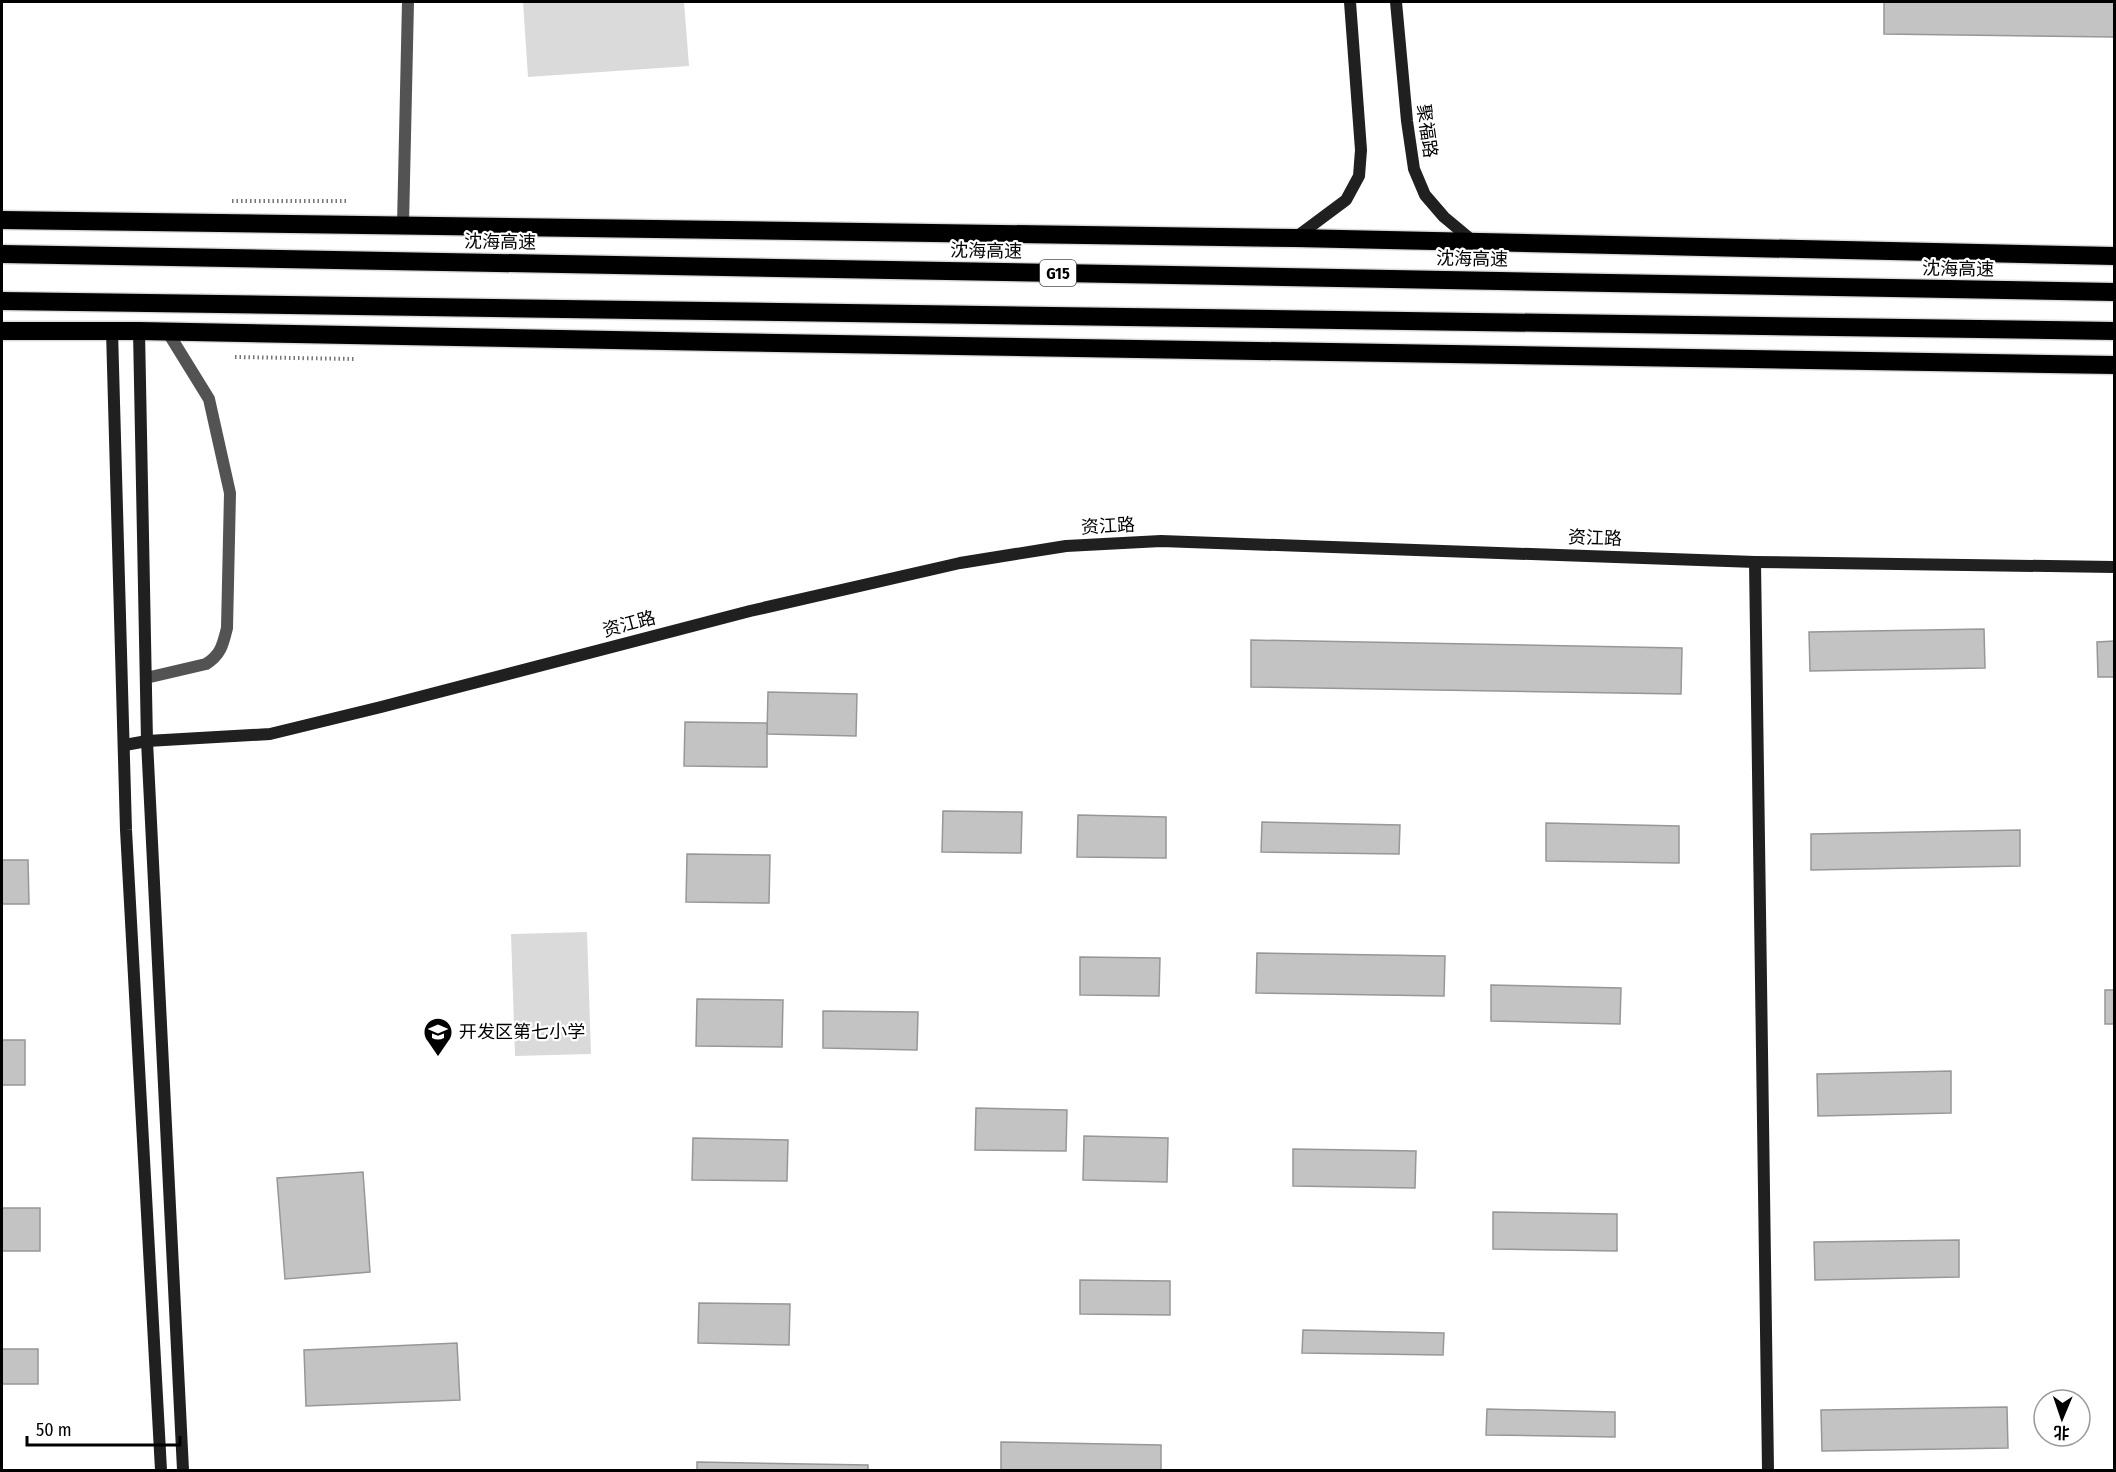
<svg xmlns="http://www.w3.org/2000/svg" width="2116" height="1472" viewBox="0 0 2116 1472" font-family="'Fira Sans Condensed','Noto Sans SC',sans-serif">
	<rect width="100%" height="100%" fill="#fff"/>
	<!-- green -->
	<g fill="#dadada">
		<path d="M523,2H684L689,66L528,77Z"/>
		<path d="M587,932L591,1054L515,1056L511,934Z"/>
	</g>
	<!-- building -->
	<g fill="#c3c3c3" stroke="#979797" stroke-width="1.5">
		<path d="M1884,2H2114V37L1884,34Z"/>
		<path d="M1984,629L1985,668L1810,671L1809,632Z"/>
		<path d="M1251,640L1682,648L1681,694L1251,687Z"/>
		<path d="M2114,641V677H2098L2097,642Z"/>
		<path d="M768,692L857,694L856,736L767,734Z"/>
		<path d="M685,722L767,723V767L684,766Z"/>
		<path d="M943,811L1022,812L1021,853L942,852Z"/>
		<path d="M1078,815L1166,817V858L1077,857Z"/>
		<path d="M1262,822L1400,825L1399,854L1261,852Z"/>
		<path d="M1546,823L1679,826V863L1546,861Z"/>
		<path d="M2020,830V866L1811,870V834Z"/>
		<path d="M687,854L770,855L769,903L686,902Z"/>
		<path d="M2,860H28L29,904H2Z"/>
		<path d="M1257,953L1445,956L1444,996L1256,993Z"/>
		<path d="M1080,957L1160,958L1159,996L1080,995Z"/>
		<path d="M1491,985L1621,988L1620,1024L1491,1021Z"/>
		<rect x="2105" y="990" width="9" height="34"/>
		<path d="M697,999L783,1000L782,1047L696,1046Z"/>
		<path d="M823,1011L918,1012L917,1050L823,1048Z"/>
		<rect x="2" y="1040" width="23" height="45"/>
		<path d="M1951,1071V1113L1818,1116L1817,1074Z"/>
		<path d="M976,1108L1067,1110L1066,1151L975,1150Z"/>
		<path d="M1084,1136L1168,1138L1167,1182L1083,1180Z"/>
		<path d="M693,1138L788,1140L787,1181L692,1180Z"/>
		<path d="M1293,1149L1416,1151L1415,1188L1293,1186Z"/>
		<path d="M363,1172L370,1272L285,1279L277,1178Z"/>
		<rect x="2" y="1208" width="38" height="43"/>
		<path d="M1493,1212L1617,1214V1251L1493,1249Z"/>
		<path d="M1959,1240V1277L1815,1280L1814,1242Z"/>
		<path d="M1080,1280L1170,1281V1315L1080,1314Z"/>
		<path d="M699,1303L790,1304L789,1345L698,1343Z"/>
		<path d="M1303,1330L1444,1333L1443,1355L1302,1353Z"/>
		<path d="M457,1343L460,1400L306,1406L304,1350Z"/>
		<rect x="2" y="1349" width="36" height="35"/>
		<path d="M2007,1407L2008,1448L1822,1451L1821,1410Z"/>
		<path d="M1487,1409L1615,1412V1437L1486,1435Z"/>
		<path d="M1001,1442L1161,1445V1470H1001Z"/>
		<path d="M697,1462L868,1465V1470H697Z"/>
	</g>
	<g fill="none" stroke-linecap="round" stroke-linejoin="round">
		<!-- highway casing -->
		<g stroke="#dbdbdb" stroke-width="21">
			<g id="highway">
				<path d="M2,220L1295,238L2114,256"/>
				<path d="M2,254L2114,292"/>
				<path d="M2,301L2114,331"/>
				<path d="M2,331H139L717,342L2114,365"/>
			</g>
		</g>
		<!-- path -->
		<g stroke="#757575" stroke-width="4" stroke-dasharray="1.5 3" stroke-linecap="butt">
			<path d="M232,201H349"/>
			<path d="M235,357L355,359"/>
		</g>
		<!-- street -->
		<g stroke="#535353" stroke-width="12">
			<path d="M403,225L408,2"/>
			<path d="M146,678L206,664C221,655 223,644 227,628L230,493L209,399L167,331"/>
		</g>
		<!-- secondary -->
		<g stroke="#202020" stroke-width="12">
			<path d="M1396,2L1407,121L1414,169L1425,195L1444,217L1474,242"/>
			<path d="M1295,238L1346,200L1359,176L1361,150L1350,2"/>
			<path d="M112,331L126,830L161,1470"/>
			<path d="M139,331L147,741L183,1470"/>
			<path d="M1755,562L1768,1470"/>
			<path d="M125,745L147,741L270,734L381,707L750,611L960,563L1066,546L1161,541L1755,562L2114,567"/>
		</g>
		<!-- highway -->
		<use href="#highway" stroke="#000" stroke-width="18"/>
	</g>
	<!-- icons -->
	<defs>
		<g id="school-pin" transform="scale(1.5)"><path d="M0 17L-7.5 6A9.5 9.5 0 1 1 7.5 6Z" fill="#000" stroke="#fff"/><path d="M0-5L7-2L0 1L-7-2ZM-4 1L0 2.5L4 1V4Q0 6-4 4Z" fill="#fff"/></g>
	</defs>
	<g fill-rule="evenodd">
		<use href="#school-pin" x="438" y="1032"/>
	</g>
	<g text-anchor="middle" stroke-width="4.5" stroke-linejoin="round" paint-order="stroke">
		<!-- shield labels -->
		<rect fill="#fff" stroke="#4c4c4c" stroke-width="1.5" x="1040" y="260" width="36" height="26" rx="4.5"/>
		<g font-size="16" font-weight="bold" fill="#000">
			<text x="1058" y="279">G15</text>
		</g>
		<!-- street labels -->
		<g font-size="18" fill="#000" stroke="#fff">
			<text transform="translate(1427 131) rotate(82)" y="6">聚福路</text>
			<text transform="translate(500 242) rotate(1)" y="6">沈海高速</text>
			<text transform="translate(986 251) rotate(1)" y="6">沈海高速</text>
			<text transform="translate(1472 259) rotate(1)" y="6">沈海高速</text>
			<text transform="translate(1958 269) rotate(1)" y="6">沈海高速</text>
			<text transform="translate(1108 526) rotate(-3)" y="6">资江路</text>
			<text transform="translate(1595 538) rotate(2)" y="6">资江路</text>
			<text transform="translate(629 624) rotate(-15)" y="6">资江路</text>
		</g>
		<!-- poi labels -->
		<g font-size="18" fill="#000" stroke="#fff" text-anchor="start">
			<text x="459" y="1038">开发区第七小学</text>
		</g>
	</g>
	<!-- border -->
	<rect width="2116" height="1472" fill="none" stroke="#000000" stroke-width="6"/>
	<!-- north arrow -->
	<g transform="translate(2062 1418) rotate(182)"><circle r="28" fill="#ffffff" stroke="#999999" stroke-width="1.5"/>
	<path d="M0-4.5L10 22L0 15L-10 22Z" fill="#000000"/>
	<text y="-9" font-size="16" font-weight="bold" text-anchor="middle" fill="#000000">北</text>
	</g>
	<!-- scale -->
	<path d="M27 1436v9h153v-9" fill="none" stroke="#000000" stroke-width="3"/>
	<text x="36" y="1436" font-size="18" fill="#000000" stroke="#ffffff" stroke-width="4.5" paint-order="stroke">50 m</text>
</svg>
